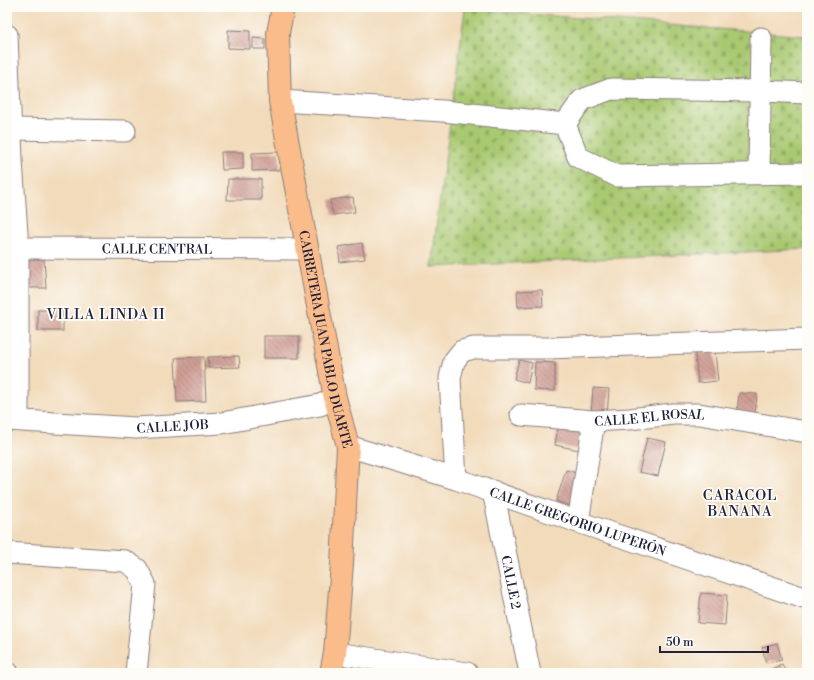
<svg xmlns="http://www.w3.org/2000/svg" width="814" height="680" viewBox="0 0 814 680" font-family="'Libre Bodoni',serif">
	<defs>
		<pattern id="cemetery-stones" width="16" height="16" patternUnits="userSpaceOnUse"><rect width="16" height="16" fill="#a9c971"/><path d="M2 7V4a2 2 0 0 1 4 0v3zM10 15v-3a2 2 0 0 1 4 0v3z" fill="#91ac63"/></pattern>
		<pattern id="building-back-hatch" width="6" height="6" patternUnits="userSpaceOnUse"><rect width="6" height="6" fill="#cf9d94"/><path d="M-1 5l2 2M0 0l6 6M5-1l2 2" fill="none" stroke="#a8807a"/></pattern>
	</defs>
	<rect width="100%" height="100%" fill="#fdfcf7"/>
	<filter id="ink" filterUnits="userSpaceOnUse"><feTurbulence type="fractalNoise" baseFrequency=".025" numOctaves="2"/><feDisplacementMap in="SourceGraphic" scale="8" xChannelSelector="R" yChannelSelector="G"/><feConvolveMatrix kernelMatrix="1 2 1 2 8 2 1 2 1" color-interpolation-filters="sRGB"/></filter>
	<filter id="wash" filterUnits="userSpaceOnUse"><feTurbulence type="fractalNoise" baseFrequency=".012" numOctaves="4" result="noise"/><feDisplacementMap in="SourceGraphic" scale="16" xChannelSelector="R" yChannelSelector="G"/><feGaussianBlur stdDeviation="0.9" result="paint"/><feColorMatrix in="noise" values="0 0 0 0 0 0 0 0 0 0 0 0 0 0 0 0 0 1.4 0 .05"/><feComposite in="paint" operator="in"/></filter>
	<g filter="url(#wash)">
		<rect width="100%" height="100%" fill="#f2dbbb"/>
		<!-- cemetery -->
		<path fill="url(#cemetery-stones)" stroke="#667656" d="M465,9L807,36V249L431,267Z"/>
		<g id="blocks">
			<!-- building -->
			<g fill="url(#building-back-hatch)">
				<path d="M228,30L250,31V49L228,48Z"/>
				<path d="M253,38L265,39V49H253Z"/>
				<path d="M221,152H243V169L222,170Z"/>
				<path d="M279,152L280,170L252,171V153Z"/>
				<path d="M228,179H261V200H227Z"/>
				<path d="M353,197L355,212L333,215L330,200Z"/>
				<path d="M362,243L365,259L340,262L338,247Z"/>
				<path d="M44,259L46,288H28L27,260Z"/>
				<path d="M542,290L543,306L518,307L517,291Z"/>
				<rect x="38" y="310" width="25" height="21"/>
				<rect x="264" y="336" width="35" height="22"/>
				<path d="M715,352L718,381L698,383L695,354Z"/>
				<path d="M239,356L240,367L208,368V357Z"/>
				<path d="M204,357L206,401L177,402L175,358Z"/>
				<path d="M519,360L532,363L528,383L514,379Z"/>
				<path d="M535,362L555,363V391L534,390Z"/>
				<path d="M593,388L609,389L607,416L591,415Z"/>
				<path d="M739,393L757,394L755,414L737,413Z"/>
				<path d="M558,426L582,431L579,450L555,445Z"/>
				<path d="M647,438L666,442L658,476L639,472Z"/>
				<path d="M566,470L580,474L571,506L556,501Z"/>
				<path d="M701,593L727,595L725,625L698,623Z"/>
				<path d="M777,643L782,660L766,663L762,647Z"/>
				<path d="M782,664L786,673H764Z"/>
			</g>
		</g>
	</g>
	<g filter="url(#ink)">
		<use href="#blocks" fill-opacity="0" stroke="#8a7e7b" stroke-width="1"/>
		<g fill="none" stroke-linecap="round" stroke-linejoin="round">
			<!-- minor casing -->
			<g stroke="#8a7e7b" stroke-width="23">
				<g id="minor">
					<path d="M7,35L12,161L18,248V420"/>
					<path d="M280,101L443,111L565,124L578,157L617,176L807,173"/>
					<path d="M565,124L582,100L611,89L761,91L807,93"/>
					<path d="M11,129L125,131"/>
					<path d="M759,173L761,38"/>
					<path id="s1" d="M7,248L308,249"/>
					<path d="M521,415L594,421"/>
					<path id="s2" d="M7,420L136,428L222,423L320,405L335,398"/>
					<path id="s3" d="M348,446L456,479L578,522L807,599"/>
					<path d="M456,479L450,378L454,361L462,351L474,348H547L807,339"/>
					<path id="s4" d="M493,491L530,673"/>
					<path id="s5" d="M578,522L594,421L629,419L673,414H699L807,432"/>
					<path d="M7,553L125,561L137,569L145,584L136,673"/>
					<path d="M335,653L467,673"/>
					<path d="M7,673H8"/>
				</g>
			</g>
			<!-- major casing -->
			<g stroke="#8a7e7b" stroke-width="24">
				<g id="major">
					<path id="s6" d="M283,7L278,33L280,101L335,398L348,446L342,564L335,653L331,673"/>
				</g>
			</g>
			<!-- minor -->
			<use href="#minor" stroke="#fff" stroke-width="21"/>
			<!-- major -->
			<use href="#major" stroke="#f9bc8a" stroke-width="22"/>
		</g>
	</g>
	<g text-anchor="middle" stroke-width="3.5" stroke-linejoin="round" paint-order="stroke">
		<!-- street labels -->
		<g font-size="13" fill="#22223b" stroke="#fdfcf7">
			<text dy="5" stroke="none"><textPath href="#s1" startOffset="150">CALLE CENTRAL</textPath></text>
			<text dy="5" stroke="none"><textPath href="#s6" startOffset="337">CARRETERA JUAN PABLO DUARTE</textPath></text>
			<text dy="5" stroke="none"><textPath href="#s5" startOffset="158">CALLE EL ROSAL</textPath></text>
			<text dy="5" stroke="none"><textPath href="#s2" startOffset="166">CALLE JOB</textPath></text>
			<text dy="5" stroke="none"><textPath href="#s3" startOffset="242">CALLE GREGORIO LUPERÓN</textPath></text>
			<text dy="5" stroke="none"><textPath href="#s4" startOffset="93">CALLE 2</textPath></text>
		</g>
		<!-- neighbourhood labels -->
		<g font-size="14" letter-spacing="1" fill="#22223b" stroke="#fdfcf7">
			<text x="106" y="319">VILLA LINDA II</text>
			<text x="740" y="500">CARACOL<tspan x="740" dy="16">BANANA</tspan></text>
		</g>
	</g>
	<!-- margin -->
	<rect width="814" height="680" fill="none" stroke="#fdfcf7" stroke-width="24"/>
	<!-- scale -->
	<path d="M660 646v6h108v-6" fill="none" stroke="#22223b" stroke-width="2"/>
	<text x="666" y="646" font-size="12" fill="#22223b" stroke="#fdfcf7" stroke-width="3" paint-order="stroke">50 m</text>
</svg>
